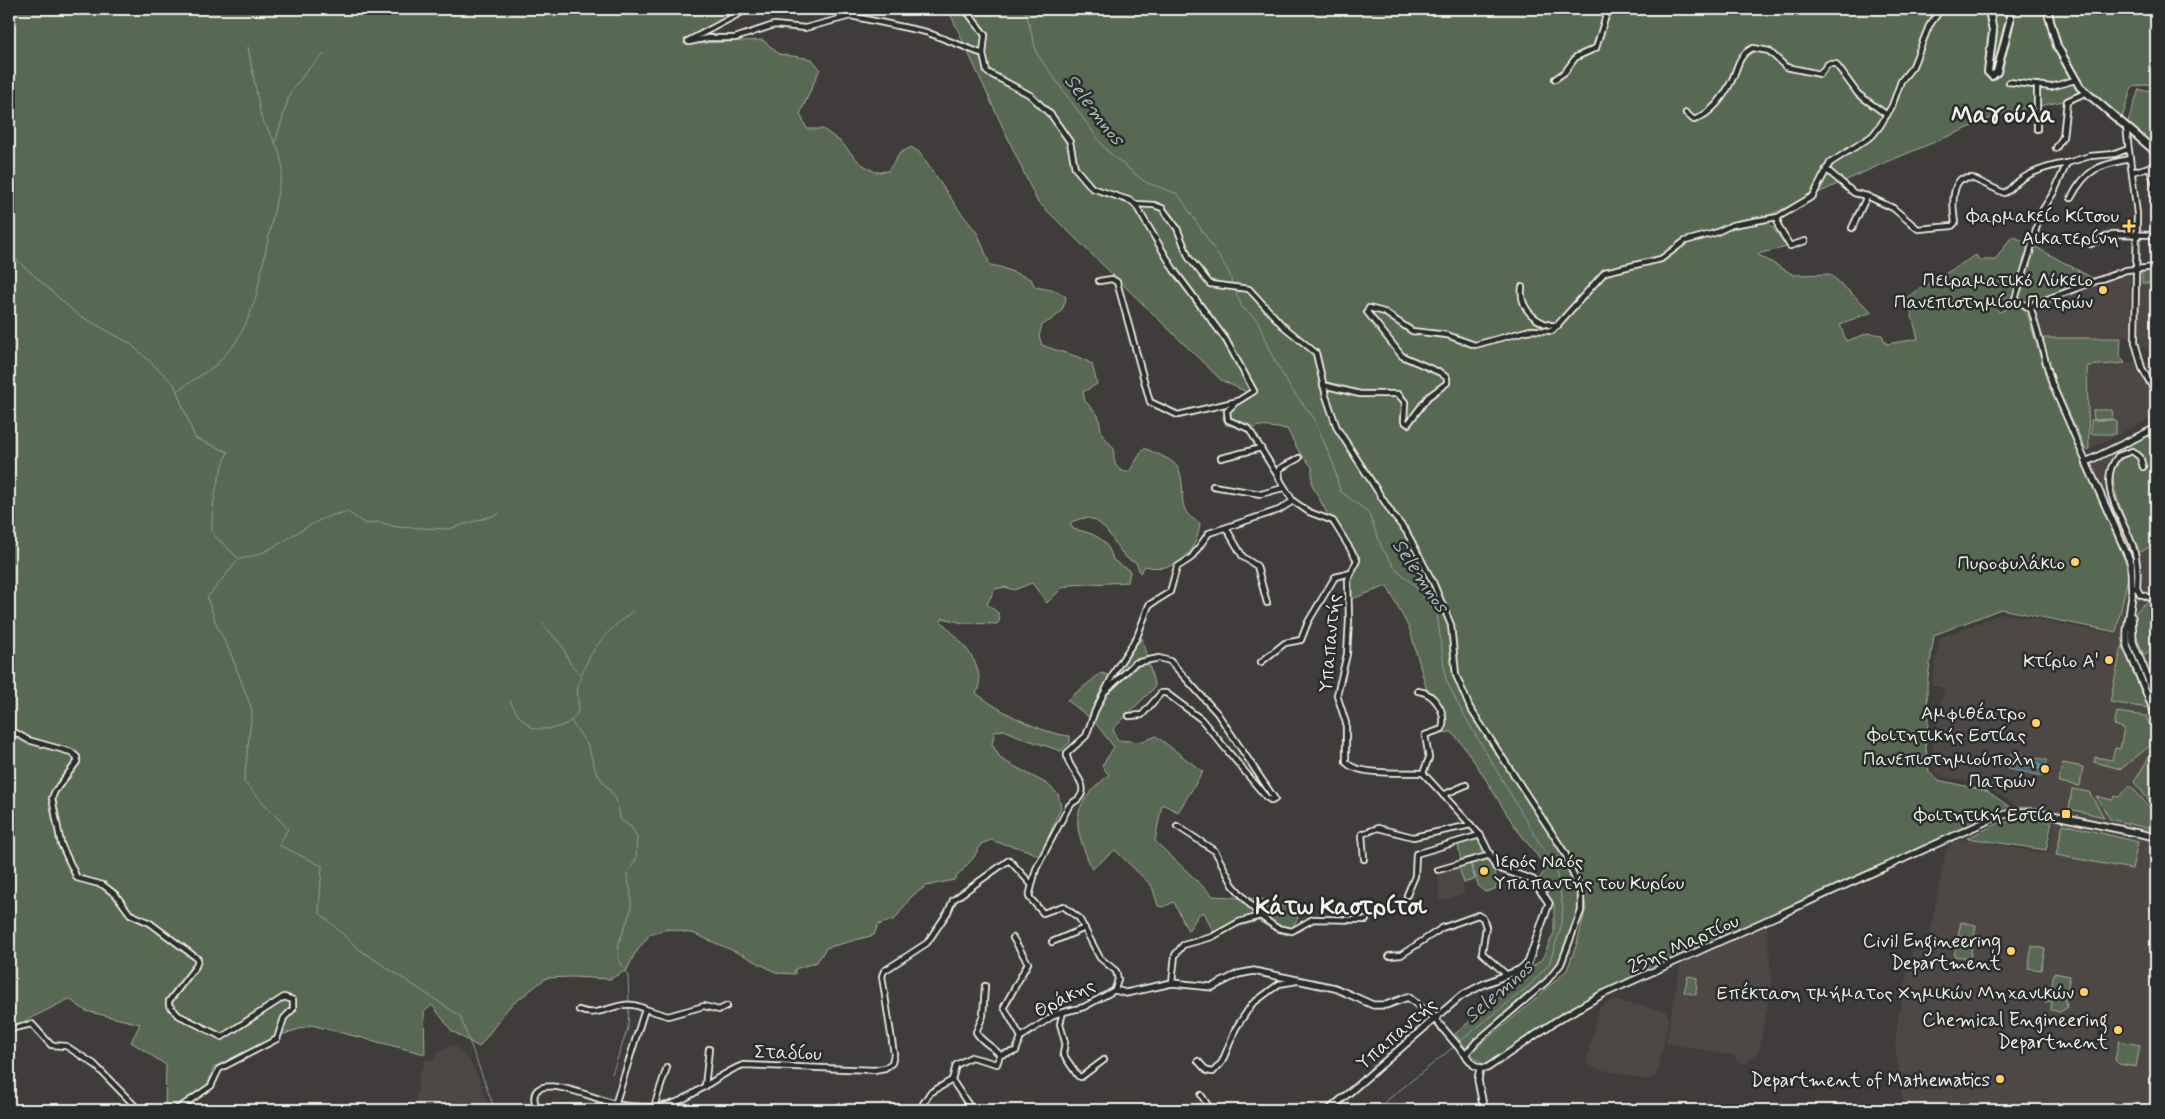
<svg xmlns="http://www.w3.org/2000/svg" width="2165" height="1119" viewBox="0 0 2165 1119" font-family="Mynerve,sans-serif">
	<rect width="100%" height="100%" fill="#3f3c3b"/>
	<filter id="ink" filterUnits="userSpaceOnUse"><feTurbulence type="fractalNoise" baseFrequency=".02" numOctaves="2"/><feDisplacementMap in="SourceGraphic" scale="10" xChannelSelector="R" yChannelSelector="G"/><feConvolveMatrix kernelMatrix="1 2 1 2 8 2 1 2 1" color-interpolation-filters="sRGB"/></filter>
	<g filter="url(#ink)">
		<!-- built -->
		<g fill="#4e4744">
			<path d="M2139,270H2156V377L2153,376L2149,369L2147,363L2150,359L2146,347L2142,346L2138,328Z"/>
			<path d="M2130,272V337L2041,338L2033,311L2035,306Z"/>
			<path d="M2134,363L2141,372L2154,399L2150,419L2089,449L2087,365Z"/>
			<path d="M2156,431V1110H1904L1895,1045L1899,1011L1914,945L1927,947L1946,850L1953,842L1966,839L2048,854L2056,813L2021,809L1984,785L1941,776L1935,772L1931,755L1944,688L1931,685L1940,638L2002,613L2115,634L2127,570L2085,465Z"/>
			<path d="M1471,864L1476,880L1462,885L1465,893L1439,902V872Z"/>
			<path d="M1767,925L1772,983L1759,1051L1746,1064L1737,1062L1735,1056L1666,1043L1680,965Z"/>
			<path d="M1613,1000L1666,1011L1669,1018L1656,1077L1648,1080L1593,1068L1586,1062L1599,1007Z"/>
			<path d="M453,1044L469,1060L479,1079L490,1110H417L416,1100L419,1074L426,1059L432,1060L439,1051Z"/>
		</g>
		<!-- green -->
		<g fill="#596952" stroke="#a6ad9d">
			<path d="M9,9H740L683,44L763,40L779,54L812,59L820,69L800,114L807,129H823L841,142L860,163L875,172L888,171L900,153L911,147L919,152L959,210L978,234L990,265L1000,267L1031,279L1035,287L1057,291L1066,297C1064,313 1055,318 1042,325L1039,336L1042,345C1059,352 1076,354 1092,364L1097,384L1083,392L1085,401L1098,415L1102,434L1114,449C1113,461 1115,472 1129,472L1144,448C1154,453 1172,458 1178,468C1189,490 1172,510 1200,523C1197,553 1176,574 1145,566L1140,573L1136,562C1113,561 1109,501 1070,523L1073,529C1093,533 1108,538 1113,560L1130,571L1128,582L1071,585L1062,588L1047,603L1032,583L1014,590L1005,587L995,589L987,604L998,613L1000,620L997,624L963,623L943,618L941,621C959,640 983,660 979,689L976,693L980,696C1001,712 1043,734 1070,736V742L1061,751L1025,739L1004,730L995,731L992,744L1001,759L1047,784L1058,794L1061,807L1040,857C1024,846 1008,847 991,840L981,844L974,857L954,880L926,886L911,897L895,919L878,925L874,935L826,948L817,962L795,969V974L777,973L745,956L695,934L669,929L650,934L634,955L627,970L610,979L572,977L546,978L509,1007L479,1047L452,1031L432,1005L424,1012L425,1054L311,1025L272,1038L214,1067L208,1084L172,1110H165L166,1065L131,1042L140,1024L86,1011L69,999L13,1027H9Z"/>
			<path d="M948,9H2156V83L2132,87L2122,118L2094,95L2004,113L1882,164L1765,217L1787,247L1757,254L1794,275L1830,274L1872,312L1840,324L1846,341L1869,333L1882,335L1886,344L1918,339L1907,297L1976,255L1979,260H1995L2012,236L2030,244L2012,298H2005L1995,307L1999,312L2017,305L2024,308L2028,316L2049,385L2126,563L2128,577L2116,632L2001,609L1934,635L1927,685L1928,724L1925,740L1929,772L1938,780L1987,791L2014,810L1991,816L1608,988L1528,1035L1488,1063L1482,1064L1470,1053L1530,1004L1567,970L1577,943L1586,908L1579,873L1566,866L1577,895L1578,911L1561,957L1552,971L1533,991L1467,1050L1455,1034L1542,959L1554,933V904L1538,880L1546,869C1536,851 1521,837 1510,819C1491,789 1475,759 1452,732L1438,733C1445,720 1438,707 1429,698L1410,630L1387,586L1346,601V576L1354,565C1351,551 1337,527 1324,520L1328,515L1312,485V467L1298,450L1287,429L1258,426L1247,433L1242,428L1226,425L1223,419L1225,408L1247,400L1253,395L1221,380L1037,201Z"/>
			<path d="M2156,87V148L2127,124L2139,89L2146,91Z"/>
			<path d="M2034,246L2094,279L2027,304L2019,297Z"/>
			<path d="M2156,271V283H2142V271Z"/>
			<path d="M2041,338H2121L2120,356L2125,363L2087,366L2089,449L2086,450L2056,384Z"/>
			<path d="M2093,410H2112L2113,419L2094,420Z"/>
			<rect x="2091" y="420" width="25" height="14"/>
			<path d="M2156,431V543L2141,552C2132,541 2111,488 2113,474C2115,466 2120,461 2126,454L2122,447Z"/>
			<path d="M2156,598V620L2153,621L2156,629V646L2144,655C2133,627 2122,613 2156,598Z"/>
			<path d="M1142,638L1155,687L1113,729L1117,740L1142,742L1156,736L1203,772L1178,812L1162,804L1155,841L1213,896L1262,899L1294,909L1298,918L1288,935L1280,933L1258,921L1233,928L1216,938L1204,912L1199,914L1188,931L1174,902L1163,907L1158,906L1152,886L1115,850L1092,869C1073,824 1068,808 1109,775L1102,766L1114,747L1094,721L1067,700L1101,673L1111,676Z"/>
			<path d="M2122,645L2148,708L2110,702Z"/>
			<path d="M2117,712L2146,716L2156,741L2121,769L2094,762L2095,757L2112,760L2115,748L2120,749L2124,728L2114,725Z"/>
			<path d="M2156,746V809L2134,782Z"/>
			<path d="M2063,763L2083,767L2080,786L2058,782Z"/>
			<path d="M2130,785L2156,815L2150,829L2110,819L2096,796L2112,800L2115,796L2119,797Z"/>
			<path d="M2072,789L2089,792L2104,817L2069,809Z"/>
			<path d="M2029,819L2052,822L2046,850L1967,838L1999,823Z"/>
			<path d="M2063,824L2138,842L2132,869L2056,855Z"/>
			<path d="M1479,838L1483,848V855L1461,862L1458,844Z"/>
			<path d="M1488,860C1492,871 1501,876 1495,889L1485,892L1479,887L1471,864Z"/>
			<path d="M1470,864L1475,879L1464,883L1459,867Z"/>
			<path d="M1961,922L1976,925L1974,939L1958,936Z"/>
			<path d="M1958,938L1973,941L1970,958L1954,956Z"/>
			<path d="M2032,946L2045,949L2041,970L2028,968Z"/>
			<path d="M2054,973L2070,976L2065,1000L2068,1007L2060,1012L2051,1010L2052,1002L2047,1001L2046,1004L2045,997H2049Z"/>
			<path d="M1688,976L1697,978L1696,995L1684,992Z"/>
			<path d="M2119,1041L2140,1045L2136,1067L2119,1064L2115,1060Z"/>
		</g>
		<!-- water -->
		<path fill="#4c6771" stroke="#8f9ea1" d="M2011,753L2047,760L2044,776L2008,769Z"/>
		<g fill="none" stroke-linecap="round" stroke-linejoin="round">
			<!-- shore -->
			<path stroke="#b1bab8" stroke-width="1" d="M2017,759L2039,763L2040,768L2038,769L2016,765L2014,762Z"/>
			<!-- stream -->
			<g stroke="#8f9ea1" stroke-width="1">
				<path d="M1025,9L1037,54L1106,150L1145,182L1178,194L1229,272L1232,284"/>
				<path d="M9,49C17,59 13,80 9,92"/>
				<path d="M275,143L290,93L308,69L324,54"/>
				<path d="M9,253L77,314L131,344L174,384L195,438L228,452C217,478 211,505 212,533L239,559L207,598L218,628L231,654L252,710L244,782L288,829L279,845L322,866L319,912L360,950L460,1016L495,1110"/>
				<path d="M1234,288L1242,307L1258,321L1270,352L1291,389L1314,418L1334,466L1340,491L1368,512L1382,548L1394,567L1415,586L1437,614L1446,680L1461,710L1556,871L1563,908L1560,931L1549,964L1530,985L1458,1043"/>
				<path d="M177,391L216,365L234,345L246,324L256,297L283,168L278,148L261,117L248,47"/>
				<path d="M239,559C280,554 305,517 348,512L365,524L380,522L396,527L449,529L499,514"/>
				<path d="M543,624L563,647L570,663L582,677"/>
				<path d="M510,701L518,715L532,728C546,731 570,728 577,713C580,705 576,695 578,687C586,653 606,631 633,611"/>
				<path d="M571,721L588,746L596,772L616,799L621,820L631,827L637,836L636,859L627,875L631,893V910L619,943L618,957L628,976L629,1002"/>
				<path d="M612,1074L628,1028L629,1006"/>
				<path d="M1375,1110L1455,1046"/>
			</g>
			<!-- minor casing -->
			<g stroke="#f4f1e8" stroke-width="8">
				<g id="minor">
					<path d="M965,9L985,35L983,54L987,72L1030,95L1052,116L1070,142L1075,168L1092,188L1131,201L1135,204L1174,270L1226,340L1254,391L1238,401L1178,415L1150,402L1117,282L1112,279L1099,281"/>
					<path d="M688,41L748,9"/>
					<path d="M689,42L708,38H735L774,25L805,28L851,16L926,32L983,54"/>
					<path d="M1555,79L1565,72L1576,57L1596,48L1608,9"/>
					<path d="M2009,82L2051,87L2075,80"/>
					<path d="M1686,113L1694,120C1712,113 1724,97 1732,80C1738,67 1738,55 1753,48L1769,51L1786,67L1820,74L1828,64H1836L1858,94L1887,115"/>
					<path d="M2126,127L2137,214L2135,342L2142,368L2156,394"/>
					<path d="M2037,129V85"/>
					<path d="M2056,148L2063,137L2067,101L2085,93"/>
					<path d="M2149,167L2156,163"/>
					<path d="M1826,169L1854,193L1867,196L1852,228"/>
					<path d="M2132,172L2149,167L2155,183"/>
					<path d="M1867,196L1893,208L1918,229L1952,226L1955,223C1953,210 1951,188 1961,179L1972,178L2004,193C2009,191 2012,186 2016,183C2031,171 2049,166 2067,163"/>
					<path d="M2071,198C2086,169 2099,165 2130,159"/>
					<path d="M1135,204L1154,205L1162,208L1177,228L1189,258L1210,284L1249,289L1282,325L1316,353L1326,396L1337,428L1393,515L1406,531L1433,582L1451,625L1456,675L1470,708L1565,853L1581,895V911L1561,964L1547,981L1476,1042L1465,1055"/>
					<path d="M1778,217V226L1790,246L1805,241"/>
					<path d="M2091,244L2112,234L2156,235"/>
					<path d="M1522,287C1519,309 1537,325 1558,326"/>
					<path d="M2031,309L2034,304L2126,270L2156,267"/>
					<path d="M1323,385L1360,394H1398L1405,402L1404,421L1408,424L1428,397L1447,383V378L1441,373L1402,356L1367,312L1369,308L1384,312L1412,331L1447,335L1475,345L1530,330L1552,331L1605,272L1661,259L1685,241L1715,233L1732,225L1778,217L1813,196L1830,163L1872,136L1880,126L1892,106L1901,81L1913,66L1929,26L1941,9"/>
					<path d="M1237,401L1227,411L1228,420L1249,429L1293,501L1309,512L1333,521L1357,560L1348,580L1349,620L1347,654L1337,695L1346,723V762C1357,776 1405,772 1423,773L1480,835L1416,854L1415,876L1407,895"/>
					<path d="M2154,429L2156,417"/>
					<path d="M1221,458L1261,448"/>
					<path d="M2086,462L2052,384L2031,309L2015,299L2029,256L2040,214L2054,192L2067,163L2090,156L2115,154L2128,149"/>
					<path d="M1280,480L1279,469L1299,458"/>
					<path d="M1213,486L1261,494L1283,488"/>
					<path d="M1226,528L1243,557L1257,566L1267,603"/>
					<path d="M2132,588H2137C2138,573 2138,561 2133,546C2123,518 2095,484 2118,456L2132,451L2140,457L2143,467"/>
					<path d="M2137,588L2140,594L2151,598"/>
					<path d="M1261,662L1285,643L1301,640L1308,622L1335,577L1351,573"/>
					<path d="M1107,690L1135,663L1159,658L1170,661L1217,713L1275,799L1272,801L1266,797L1201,719L1166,693H1161L1142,715L1129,716"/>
					<path d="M1418,691C1435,693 1447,713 1442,729L1425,735L1429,758L1423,773"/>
					<path d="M9,729L28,740L71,752L77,757V762L55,791L52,798L61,844L77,878L103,885L116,895L130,914L150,923L198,959L196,966L169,1001V1005L178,1015L222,1037L284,997L293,1000V1009L284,1018L277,1039L219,1069L211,1086L176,1110"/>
					<path d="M1443,795L1466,785"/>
					<path d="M1177,826L1215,851L1233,885L1260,916"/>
					<path d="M1364,859L1362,834L1378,828L1413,837L1471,825"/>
					<path d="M1438,870L1490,855"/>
					<path d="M1013,938L1028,963L1004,1007L1021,1037L1056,1014L1084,1007L1115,990L1118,979L1116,971L1100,958L1079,918L1063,906L1043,913L1029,897L1036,869L1069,806C1072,802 1077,801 1079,798C1092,784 1065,768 1067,753L1086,736L1095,711L1116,669L1137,637L1149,605L1170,592L1177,567L1191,558L1209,533L1279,510L1293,501"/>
					<path d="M1052,942L1085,928"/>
					<path d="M1389,956L1401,955L1442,928L1478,915L1483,918L1486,927L1482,953L1507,975"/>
					<path d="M1172,983L1175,955L1183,945L1212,937L1239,922L1260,916L1277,928L1292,931L1313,919L1366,920"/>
					<path d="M985,986L983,1016L976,1032C982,1043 992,1045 1000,1055"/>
					<path d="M645,1009L668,1016L704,1006L719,1010L727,1006"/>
					<path d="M579,1010C602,1020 620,995 645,1009L615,1105"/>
					<path d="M1063,1012L1060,1024L1065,1042L1063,1054L1078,1076L1081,1077L1104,1060"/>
					<path d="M9,1029L32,1024L51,1045L66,1046L94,1064L139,1110"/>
					<path d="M1198,1061L1207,1071L1213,1072L1222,1062L1236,1028L1252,1004L1279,984L1297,981"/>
					<path d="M705,1087L709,1049"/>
					<path d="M1201,1095L1211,1110"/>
					<path d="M537,1110C519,1063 597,1100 615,1104C627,1107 642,1107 654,1107C688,1106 712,1076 743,1065L874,1070L885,1068L892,1063L894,1054L882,976L884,971L927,943L948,912L953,900L1009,860L1031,884"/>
					<path d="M653,1110L667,1067"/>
					<path d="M919,1110L930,1093L952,1080"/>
					<path d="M972,1110L952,1080L956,1065L971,1057L997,1064L1000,1055L1016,1051L1021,1037"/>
				</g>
			</g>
			<!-- tertiary casing -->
			<g stroke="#f4f1e8" stroke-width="9">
				<g id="tertiary">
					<path d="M2156,428L2086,462L2131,563L2132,596L2127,631V646L2156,716"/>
					<path d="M2132,617L2133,642L2156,698"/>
					<path d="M1115,990L1126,993L1172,983L1212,987L1238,974L1254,971L1335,988L1373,1005H1386L1408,997L1434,1018L1474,1065L1480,1068H1487L1556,1021L1601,995L1996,817L2015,812H2038L2156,837"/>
					<path d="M1480,1068L1478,1080L1484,1110"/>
					<path d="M1329,1110L1461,996L1484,984L1519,970L1528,963L1549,903L1533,880L1496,867L1480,835"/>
				</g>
			</g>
			<!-- secondary casing -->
			<g stroke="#f4f1e8" stroke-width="10">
				<g id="secondary">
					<path d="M1989,9L1993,32L1988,72L1992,76L1997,72L2010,21V9"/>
					<path d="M2047,9L2057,46L2080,87L2156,152"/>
				</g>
			</g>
			<!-- minor -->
			<use href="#minor" stroke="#2a2d2e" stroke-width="4.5"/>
			<!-- tertiary -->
			<use href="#tertiary" stroke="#2a2d2e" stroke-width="5.5"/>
			<!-- secondary -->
			<use href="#secondary" stroke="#2a2d2e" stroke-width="6"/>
		</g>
	</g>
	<!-- markers -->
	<g fill="#ffd166" stroke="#2a2d2e" stroke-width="2">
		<path d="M2126.5 218.5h5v5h5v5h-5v5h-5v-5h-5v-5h5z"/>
		<circle cx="2103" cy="290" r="5"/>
		<circle cx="2075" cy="562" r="5"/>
		<circle cx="2109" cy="660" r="5"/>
		<circle cx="2036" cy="723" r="5"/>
		<circle cx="2045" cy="769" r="5"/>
		<rect x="2061" y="809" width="10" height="10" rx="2.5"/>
		<circle cx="1484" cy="871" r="5"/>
		<circle cx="2011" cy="951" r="5"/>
		<circle cx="2084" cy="992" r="5"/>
		<circle cx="2118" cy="1030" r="5"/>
		<circle cx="2000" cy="1079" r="5"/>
	</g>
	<g text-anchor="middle" stroke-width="5" stroke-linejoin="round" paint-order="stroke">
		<!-- poi labels -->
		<g font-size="19" fill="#f4f1e8" stroke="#2a2d2e" text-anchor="end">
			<text x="2119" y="222">Φαρμακείο Κίτσου<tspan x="2119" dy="22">Αικατερίνη</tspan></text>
			<text x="2093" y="286">Πειραματικό Λύκειο<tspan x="2093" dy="22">Πανεπιστημίου Πατρών</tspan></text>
			<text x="2065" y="569">Πυροφυλάκιο</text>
			<text x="2099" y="667">Κτίριο Α'</text>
			<text x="2026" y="719">Αμφιθέατρο<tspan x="2026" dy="22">Φοιτητικής Εστίας</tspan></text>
			<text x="2035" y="765">Πανεπιστημιούπολη<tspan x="2035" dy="22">Πατρών</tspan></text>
			<text x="2056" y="821">Φοιτητική Εστία</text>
			<text x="1494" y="867" text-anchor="start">Ιερός Ναός<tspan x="1494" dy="22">Υπαπαντής του Κυρίου</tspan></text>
			<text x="2001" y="947">Civil Engineering<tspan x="2001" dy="22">Department</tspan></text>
			<text x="2074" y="999">Επέκταση τμήματος Χημικών Μηχανικών</text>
			<text x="2108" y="1026">Chemical Engineering<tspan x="2108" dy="22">Department</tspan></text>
			<text x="1990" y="1086">Department of Mathematics</text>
		</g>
		<!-- street labels -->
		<g font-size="19" fill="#f4f1e8" stroke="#2a2d2e">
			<text transform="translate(1329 643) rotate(-85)" y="7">Υπαπαντής</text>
			<text transform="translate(1683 943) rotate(-24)" y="7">25ης Μαρτίου</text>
			<text transform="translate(1064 997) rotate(-26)" y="7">Θράκης</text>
			<text transform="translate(1396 1033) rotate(-41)" y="7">Υπαπαντής</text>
			<text transform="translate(788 1052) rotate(2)" y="7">Σταδίου</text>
		</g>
		<!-- water labels -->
		<g font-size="20" font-style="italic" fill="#b1bab8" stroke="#2a2d2e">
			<text transform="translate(1095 109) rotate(52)" y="7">Selemnos</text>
			<text transform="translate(1421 575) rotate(56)" y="7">Selemnos</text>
			<text transform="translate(1498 991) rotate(-41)" y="7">Selemnos</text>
		</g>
		<!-- district labels -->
		<g font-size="24" font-weight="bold" fill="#f4f1e8" stroke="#2a2d2e">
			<text x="2003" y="122">Μαγούλα</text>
			<text x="1341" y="914">Κάτω Καστρίτσι</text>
		</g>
	</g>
	<!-- margin -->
	<rect width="2165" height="1119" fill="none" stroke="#2a2d2e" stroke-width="30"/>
	<rect x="15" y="15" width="2135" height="1089" fill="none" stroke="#f4f1e8" stroke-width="2" filter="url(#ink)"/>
</svg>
